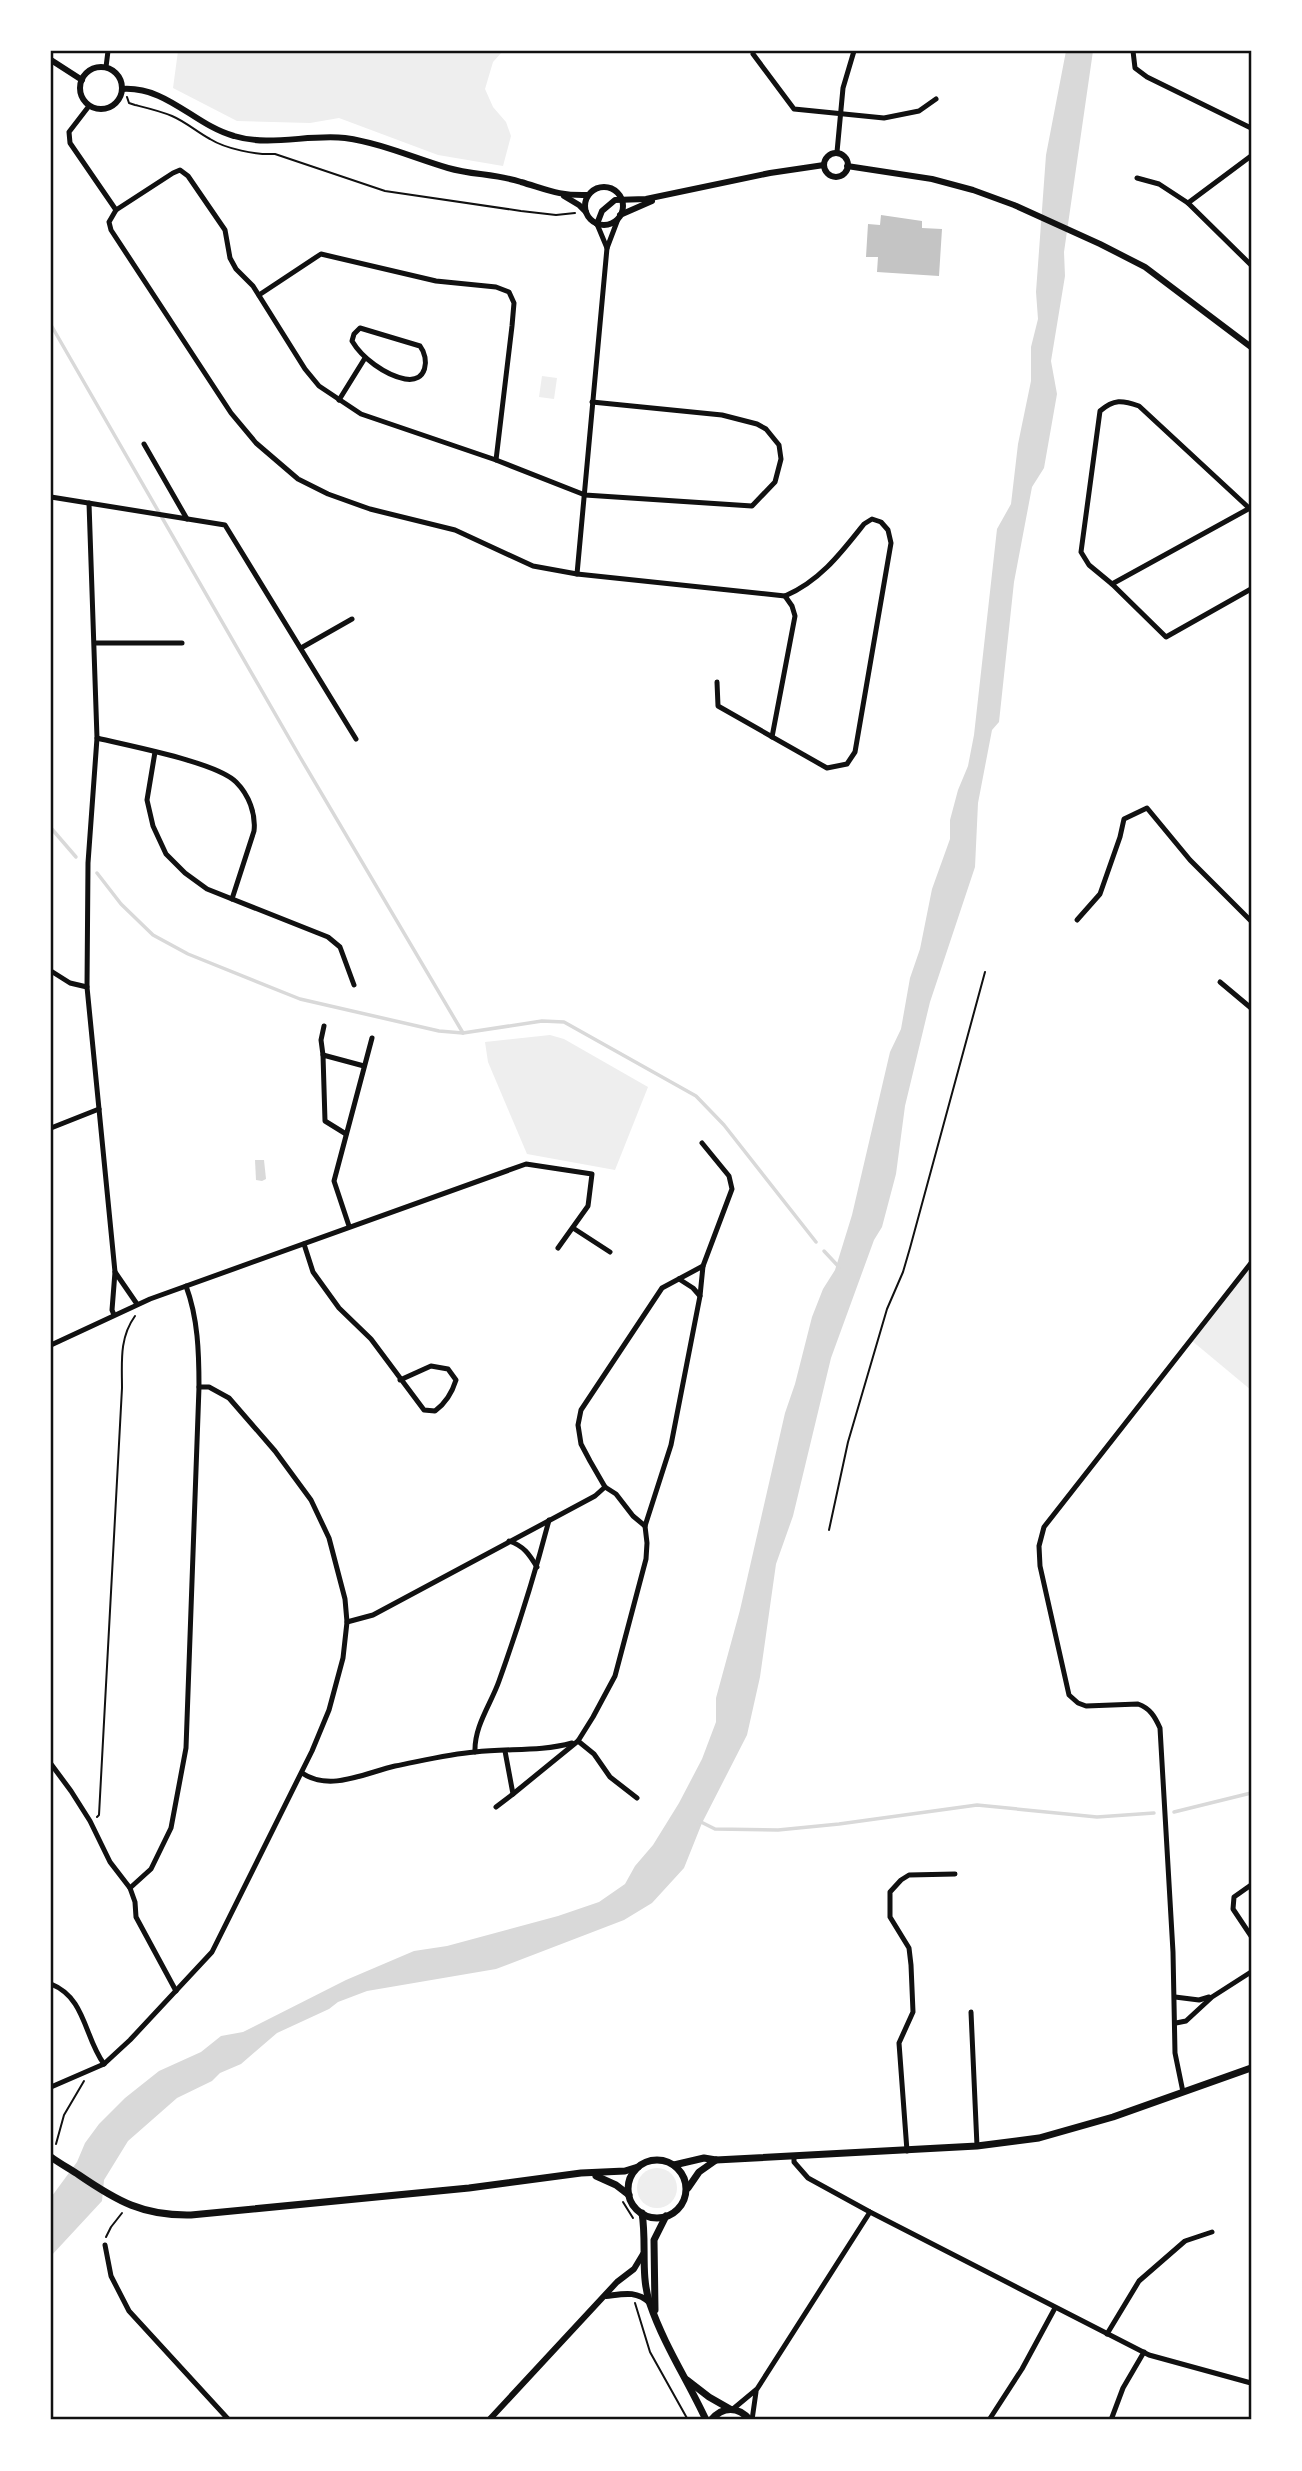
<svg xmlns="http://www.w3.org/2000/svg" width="1302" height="2471" viewBox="0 0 1302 2471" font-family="Roboto,sans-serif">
	<rect width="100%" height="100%" fill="#fff"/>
	<!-- green -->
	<g fill="#eee">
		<path d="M178,51H503L493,62L485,89L493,107L506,122L511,136L503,166L438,155L339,118L310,123L237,121L173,88Z"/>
		<path d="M542,376L557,378L554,399L539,397Z"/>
		<path d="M550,1035L564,1039L648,1087L615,1170L527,1154L488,1062L485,1042Z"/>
		<path d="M1251,1263V1390L1191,1340Z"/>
		<circle cx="657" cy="2188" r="20"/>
	</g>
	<!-- water -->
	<g fill="#d9d9d9">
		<path d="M1066,51H1093L1064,252L1065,276L1051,361L1057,394L1044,468L1032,487L1014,582L999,722L992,730L978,803L975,867L930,1002L905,1106L896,1174L882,1227L874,1240L831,1358L793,1516L776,1564L760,1677L747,1735L702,1823L684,1868L652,1903L624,1920L496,1969L367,1991L338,2002L329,2009L277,2033L241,2064L220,2073L212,2081L177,2098L128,2141L104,2180L102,2201L51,2256L52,2196L77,2162L85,2143L99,2124L125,2098L159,2071L201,2052L221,2036L243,2032L346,1980L414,1951L447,1946L558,1916L599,1902L625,1884L635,1866L653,1845L679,1803L702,1759L716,1722V1698L740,1610L785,1413L795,1384L812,1317L823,1289L835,1270L852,1215L890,1052L901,1029L910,978L920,949L932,889L950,839V820L958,790L968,766L974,735L997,529L1011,504L1018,444L1031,381V347L1038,319L1036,292L1046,155Z"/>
		<path d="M255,1160H264L266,1179L262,1181L256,1180Z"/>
	</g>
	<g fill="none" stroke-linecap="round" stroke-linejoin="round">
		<!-- stream -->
		<g stroke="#d9d9d9" stroke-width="3.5">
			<path d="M51,325L300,757L463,1033"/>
			<path d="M51,828L76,857"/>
			<path d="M97,873L121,904L153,935L188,954L300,999L439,1031L463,1033L542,1021L564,1022L696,1096L724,1125L816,1242"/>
			<path d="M824,1251L839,1267"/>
			<path d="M1174,1812L1251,1793"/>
			<path d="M699,1821L715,1829L778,1830L839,1824L977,1805L1097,1817L1154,1813"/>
		</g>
	</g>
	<!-- building -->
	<path fill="#c4c4c4" d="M881,215L922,221V228L942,229L939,276L877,272L878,257H866L868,224L880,225Z"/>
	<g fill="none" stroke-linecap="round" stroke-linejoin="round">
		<!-- path -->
		<g stroke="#111" stroke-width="2">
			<path d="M127,97L129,103L135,105C147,108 160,111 172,116C186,122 197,132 210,139C226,149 256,155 275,154L385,191L521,211L556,215L575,213"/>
			<path d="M829,1530L848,1442L887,1309L903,1272L910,1248L985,972"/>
			<path d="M97,1817L99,1815L122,1388C122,1363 119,1338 135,1316"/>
			<path d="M56,2144L64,2115L84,2081"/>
			<path d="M623,2202L633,2218"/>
			<path d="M106,2237L111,2227L122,2213"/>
			<path d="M635,2303L650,2352L688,2420"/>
		</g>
		<!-- minor -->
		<g stroke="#111" stroke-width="5">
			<path d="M1133,51L1135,68L1147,77L1251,128"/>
			<path d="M753,54L794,109L884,118L919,111L936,99"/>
			<path d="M106,67L108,51"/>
			<path d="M89,106L69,132L70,143L116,210"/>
			<path d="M837,152L843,88L854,51"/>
			<path d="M1137,178L1159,184L1188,203L1251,265"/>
			<path d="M1188,203L1251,156"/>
			<path d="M597,224L607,248"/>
			<path d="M259,295L321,254L436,281L496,287L509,292L514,303L512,326L496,460"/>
			<path d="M360,328L420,346C430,359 427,383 405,379C385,375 362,358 352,341L354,334Z"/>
			<path d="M339,400L365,358"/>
			<path d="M592,402L722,415L757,424L766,429L779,445L781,459L775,482L752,506L585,495L496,460L361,414L319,386L305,369L253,286L236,269L230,258L225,230L188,176L180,170L173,173L116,210L109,222L111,230L231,413L256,443L298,479L328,494L370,509L455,530L533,566L577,574L785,596C820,581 841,553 864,524L872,519L881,522L888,530L891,543L855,752L847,764L827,768L718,706L717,682"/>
			<path d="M144,444L187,519"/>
			<path d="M51,497L225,525L356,739"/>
			<path d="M89,503L97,738L88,863L87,987L115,1272L112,1310L114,1315"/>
			<path d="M1249,508L1139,406C1122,400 1114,399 1100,411L1081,552L1089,565L1112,584L1166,637L1251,589"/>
			<path d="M577,574L607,248L618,219"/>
			<path d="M1112,584L1250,508"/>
			<path d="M96,643H182"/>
			<path d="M301,648L352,619"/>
			<path d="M772,737L795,616L792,606L785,596"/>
			<path d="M97,738C129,746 216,762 236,782C249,795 256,814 254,831L232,899"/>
			<path d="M155,752L147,800L153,826L166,854L185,873L207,889L328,937L340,947L354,985"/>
			<path d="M1077,920L1100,894L1120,837L1124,819L1147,808L1190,860L1251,921"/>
			<path d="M51,971L70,983L87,987"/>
			<path d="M1220,982L1251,1008"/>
			<path d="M323,1055L321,1040L324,1026"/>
			<path d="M51,1128L99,1109"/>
			<path d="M346,1134L325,1121L323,1055L364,1066"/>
			<path d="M349,1226L334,1181L372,1038"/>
			<path d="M573,1228L610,1252"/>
			<path d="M304,1244L313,1272L339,1308L371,1339L424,1410L435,1411C446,1403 452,1393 456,1380L448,1369L431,1366L400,1380"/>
			<path d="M115,1272L137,1304"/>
			<path d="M679,1279L693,1288L700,1296"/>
			<path d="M51,1345L150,1299L526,1164L592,1174L588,1206L558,1248"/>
			<path d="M645,1526L633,1516L616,1494L605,1487L590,1461L581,1444L578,1425L581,1410L662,1288L703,1266"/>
			<path d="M509,1541C524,1546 529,1554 537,1567"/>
			<path d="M347,1622L373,1615L595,1496L605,1487"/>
			<path d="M578,1741L594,1754L610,1777L637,1798"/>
			<path d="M475,1752C474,1726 491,1704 499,1681C518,1628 535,1574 549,1520"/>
			<path d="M51,1764L71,1791L90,1821L110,1862L130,1888L135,1902L136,1917L176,1991"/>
			<path d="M302,1773C330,1792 365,1773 395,1766C421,1761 449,1754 475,1752C508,1748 540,1752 572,1743"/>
			<path d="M513,1794L578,1741L593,1717L615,1676L646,1559L647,1543L645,1526L671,1445L700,1296L703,1266L732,1189L729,1176L702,1143"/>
			<path d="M496,1807L513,1794L505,1751"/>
			<path d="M1251,1885L1234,1897L1233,1909L1251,1936"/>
			<path d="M130,1888L151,1869L171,1828L186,1748L199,1387C199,1353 198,1318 186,1286"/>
			<path d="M51,1984C86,1998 84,2037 104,2064"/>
			<path d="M1175,1997L1199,2000L1209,1997"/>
			<path d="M971,2012L977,2146"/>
			<path d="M1176,2023L1186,2021L1212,1997L1251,1972"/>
			<path d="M51,2087L104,2064L130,2040L212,1952L312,1751L329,1710L343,1658L347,1622L345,1599L329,1538L311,1500L275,1451L229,1398L209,1387H199"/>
			<path d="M1183,2092L1175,2053L1173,1952L1160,1728C1155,1717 1150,1708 1138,1704L1086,1706L1078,1703L1069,1695L1040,1566L1039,1546L1044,1527L1251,1263"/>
			<path d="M907,2151L899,2043L913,2012L911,1965L909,1948L890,1917V1892L901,1880L909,1875L955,1874"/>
			<path d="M794,2156V2162L808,2178L870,2212L1149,2355L1251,2383"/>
			<path d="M105,2245L111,2276L129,2311L229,2420"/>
			<path d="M1107,2334L1139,2281L1185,2241L1212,2232"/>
			<path d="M733,2409L757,2389L870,2212"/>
			<path d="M752,2420L756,2392"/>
			<path d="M989,2420L1022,2369L1055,2308"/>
			<path d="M1111,2420L1123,2388L1144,2352"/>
		</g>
		<!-- tertiary -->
		<g stroke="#111" stroke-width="6">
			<path d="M51,60L82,80"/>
			<circle cx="101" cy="88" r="21"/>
			<path d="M122,89C167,86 194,125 234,136C270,147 308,134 345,138C381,143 414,158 448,168C472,175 497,174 521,182C548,190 559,196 588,195"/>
			<circle cx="836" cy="165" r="12"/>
			<path d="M847,166L932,179L973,190L1014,205L1100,244L1145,267L1251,347"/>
			<circle cx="604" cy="206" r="19"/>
			<path d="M564,196L579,205L586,212"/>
			<path d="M620,215L652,201"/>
			<path d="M597,224L602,211L615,200L646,199L770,173L824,165"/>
			<path d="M606,2296C623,2294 636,2290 650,2303"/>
			<path d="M489,2420L617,2282L634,2269L643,2254"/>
		</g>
		<!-- secondary -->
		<g stroke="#111" stroke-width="7">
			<path d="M51,2157C59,2163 70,2169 79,2175C117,2201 143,2216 191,2215L469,2188L581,2173L625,2171L638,2167"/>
			<circle cx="657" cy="2189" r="29"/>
			<path d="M674,2165L704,2158L716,2160L977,2146L1039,2138L1113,2117L1251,2068"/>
			<path d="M596,2176L616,2185L629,2195"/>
			<path d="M688,2188L699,2172L716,2160"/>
			<path d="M642,2213C647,2243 640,2275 650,2304C664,2345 688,2381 706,2420"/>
			<path d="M655,2310L654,2240L666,2216"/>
			<path d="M687,2380L709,2397L730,2409"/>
			<path d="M711,2420C723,2406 738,2406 750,2420"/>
		</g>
	</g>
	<!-- border -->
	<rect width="1302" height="2471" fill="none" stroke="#ffffff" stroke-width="105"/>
	<rect x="52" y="52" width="1198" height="2366" fill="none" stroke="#111" stroke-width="2.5"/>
</svg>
